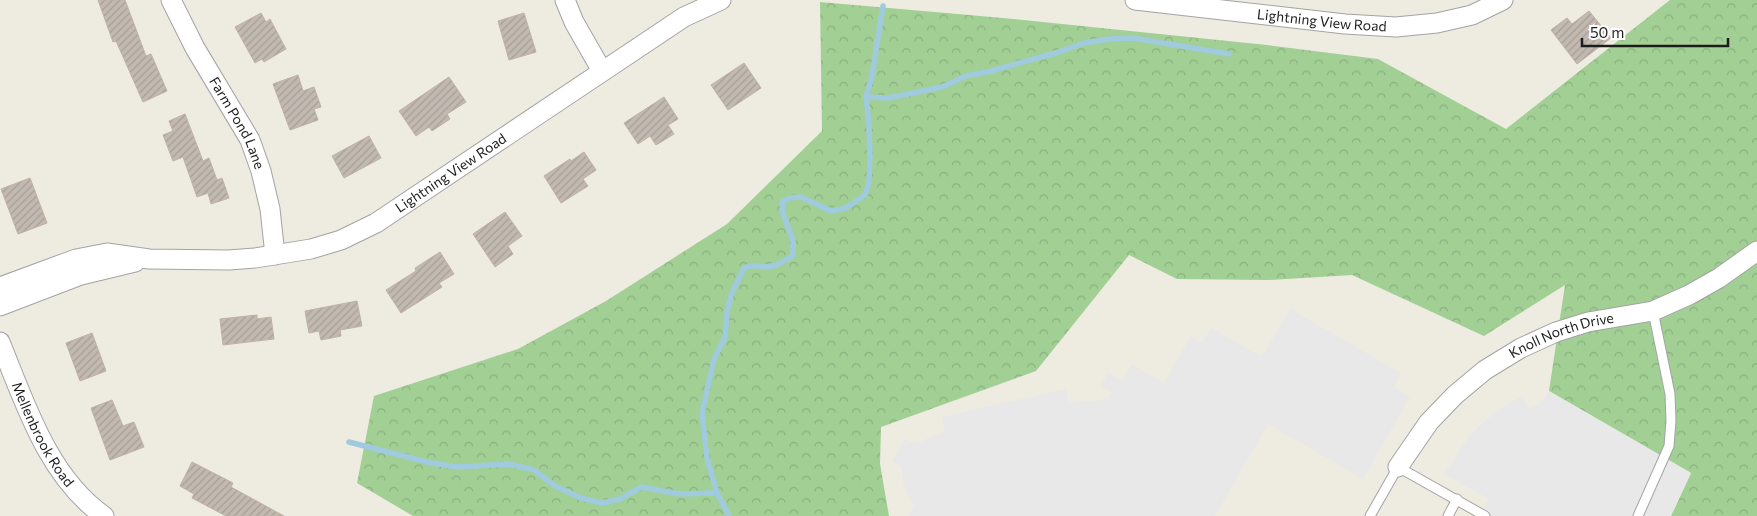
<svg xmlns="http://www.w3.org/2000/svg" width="1757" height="516" viewBox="0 0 1757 516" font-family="Commissioner,sans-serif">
	<defs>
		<pattern id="forest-crowns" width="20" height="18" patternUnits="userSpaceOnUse" patternTransform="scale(1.25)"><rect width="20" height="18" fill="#a1cf94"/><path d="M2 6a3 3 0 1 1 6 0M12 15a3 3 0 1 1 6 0" fill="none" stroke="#8ab17f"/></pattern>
		<pattern id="building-hatch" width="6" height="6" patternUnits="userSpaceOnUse" patternTransform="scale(1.25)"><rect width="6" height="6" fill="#c2bab1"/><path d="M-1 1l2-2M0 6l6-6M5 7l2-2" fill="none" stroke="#a69f98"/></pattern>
	</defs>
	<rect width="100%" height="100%" fill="#eeebe1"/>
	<!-- forest -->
	<path fill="url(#forest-crowns)" d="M1670,0H1757V516H1671L1691,473L1549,391L1565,285L1484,336L1352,275L1268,280L1177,279L1129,255L1036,371L881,427L880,464L889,516H413L357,483L374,396L518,349L606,301L727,224L822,131L820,2L1003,18L1267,45L1378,59L1506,129Z"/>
	<!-- parking -->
	<g fill="#e8e8e8">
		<path d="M1290,309L1401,373L1394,387L1410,397L1363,479L1268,424L1215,516H909L914,506L907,493L903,481L902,467L892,461L904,439L917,444L930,437L945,432L942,417L1066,389L1069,403L1101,400L1109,397L1112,393L1100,386L1108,373L1122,381L1132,364L1164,383L1191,336L1202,343L1211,328L1262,357Z"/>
		<path d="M1549,391L1691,473L1671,516H1480L1489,499L1444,474L1470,435L1486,420L1504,406L1523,396L1528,408L1534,407L1542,402Z"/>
	</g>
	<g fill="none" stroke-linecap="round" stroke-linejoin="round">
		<!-- stream -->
		<g stroke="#a0cadd" stroke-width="5.5">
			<path d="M866,97L888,98L942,87L966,76L987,72L1059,52L1084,43L1109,39L1133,38L1229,54"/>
			<path d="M349,442L427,462L457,467L509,464L534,470L555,486L581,498L602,503L620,499L641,487L679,494L717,493"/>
			<path d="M729,516L717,493L707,458L702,413L714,359L725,337L727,312L731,295L744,268C755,264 755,266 766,267C776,267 785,261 793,255V240L783,214L782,202L790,198L801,197L831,211L846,208L865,195L869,182L870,160L869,124L866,97L872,76L883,6"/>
		</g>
	</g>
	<!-- building -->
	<g fill="url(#building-hatch)" stroke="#c0b2a3">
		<path d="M98,0H125L146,56L151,54L167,91L143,102L116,41L113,42Z"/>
		<path d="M1589,11L1611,38L1577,64L1551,30L1567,18L1572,24Z"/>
		<path d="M261,13L266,22L270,19L286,49L264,62L262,59L255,63L235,27Z"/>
		<path d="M524,13L536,52L509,60L498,21Z"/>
		<path d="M744,63L761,88L728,110L711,85Z"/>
		<path d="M298,75L303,91L314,87L321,107L314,109L318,120L290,130L273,84Z"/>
		<path d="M449,77L466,102L447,114L450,119L432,131L429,127L416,136L399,111Z"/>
		<path d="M664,97L678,119L668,125L674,134L656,145L650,136L638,144L624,123Z"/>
		<path d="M185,114L203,161L209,158L217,180L222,178L229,198L211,204L208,193L197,197L183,157L173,161L163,135L173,131L169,121Z"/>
		<path d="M369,136L381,158L344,178L332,156Z"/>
		<path d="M584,152L596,170L583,179L588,186L561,203L544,176L570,159L571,161Z"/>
		<path d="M30,178L47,223L18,234L1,189Z"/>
		<path d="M505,212L522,236L508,246L513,254L495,267L473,234Z"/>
		<path d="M440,252L454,274L439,283L442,287L401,313L386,290L416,271L415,268Z"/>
		<path d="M357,301L362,326L340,330L341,336L321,340L319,331L309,333L305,311Z"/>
		<path d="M257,315V319L271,317L274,339L223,345L220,319Z"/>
		<path d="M92,333L106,371L80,381L66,343Z"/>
		<path d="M112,400L123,426L134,422L144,447L110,460L91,408Z"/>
		<path d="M192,462L233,483L231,487L284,516H226L192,498L194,494L180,486Z"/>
	</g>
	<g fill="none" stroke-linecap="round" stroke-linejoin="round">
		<!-- lane casing -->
		<g stroke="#a3a3a3" stroke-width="11">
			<g id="lane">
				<path d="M1370,516L1398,467L1485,516"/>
				<path d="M1448,516L1457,499"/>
				<path d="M1638,516L1669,446L1671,421L1670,394L1653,311"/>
			</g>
		</g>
		<!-- street casing -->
		<g stroke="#a3a3a3" stroke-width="21">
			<g id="street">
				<path id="s1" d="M171,0L195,48L250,140L261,171L270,209L275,255"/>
				<path d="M565,0L574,22L602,71"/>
				<path id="s2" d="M1135,0L1345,24L1396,27L1437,23L1472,15L1503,0"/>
				<path id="s3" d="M0,287L76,259L107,253L149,259L229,260L255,258L311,249L341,240L376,223L684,17L721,0"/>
				<path d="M0,306L81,275L135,262"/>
				<path id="s4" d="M0,342C25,403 48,477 104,516"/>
				<path id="s5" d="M1398,467L1429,422L1455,395L1485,370L1521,348L1556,332L1588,322L1653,311L1689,295L1719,278L1757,251"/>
			</g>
		</g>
		<!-- lane -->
		<use href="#lane" stroke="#fff" stroke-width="9"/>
		<!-- street -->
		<use href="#street" stroke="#fff" stroke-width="19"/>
	</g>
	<g text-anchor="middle" stroke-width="4.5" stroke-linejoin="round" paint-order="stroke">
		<!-- street labels -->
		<g font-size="14" fill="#1c1c1c" stroke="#fff">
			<text dy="5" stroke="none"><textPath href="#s2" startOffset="188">Lightning View Road</textPath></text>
			<text dy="5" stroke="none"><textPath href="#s1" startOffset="140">Farm Pond Lane</textPath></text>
			<text dy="5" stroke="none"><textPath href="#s3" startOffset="478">Lightning View Road</textPath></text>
			<text dy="5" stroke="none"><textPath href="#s5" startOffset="216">Knoll North Drive</textPath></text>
			<text dy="5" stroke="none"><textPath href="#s4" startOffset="102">Mellenbrook Road</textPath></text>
		</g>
	</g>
	<!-- scale -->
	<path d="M1582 38v8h146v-8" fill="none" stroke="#1c1c1c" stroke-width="2.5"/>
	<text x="1590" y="38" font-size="15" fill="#1c1c1c" stroke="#ffffff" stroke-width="4" paint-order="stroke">50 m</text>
</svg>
